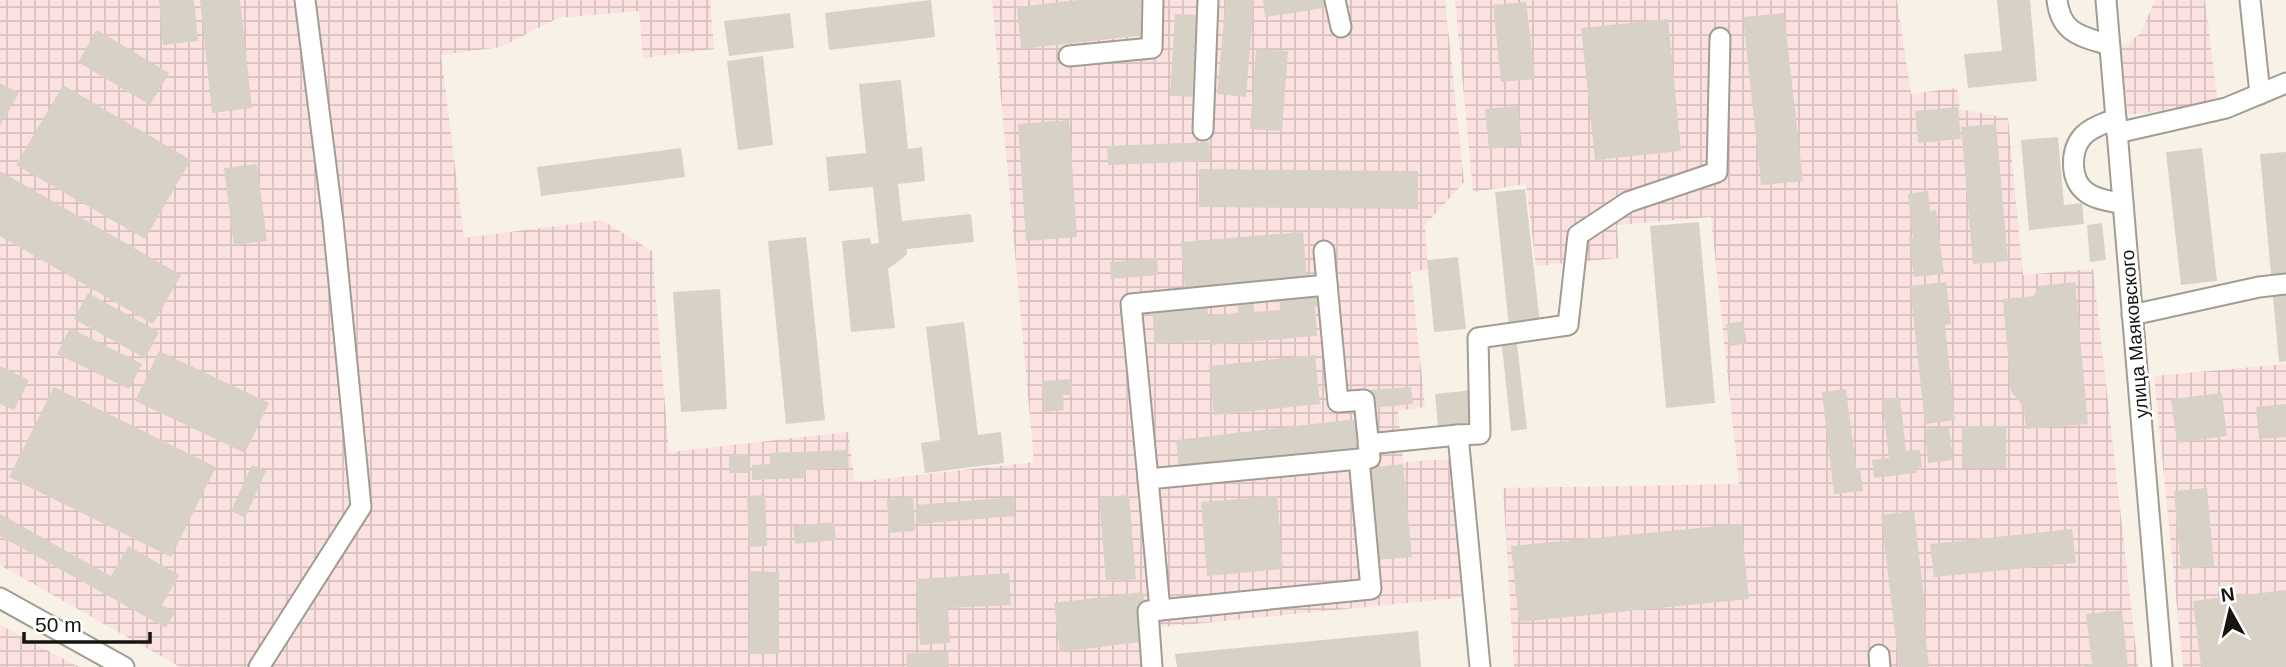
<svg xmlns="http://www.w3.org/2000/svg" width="2286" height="667" viewBox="0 0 2286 667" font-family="Arial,sans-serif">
	<defs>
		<pattern id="industrial-grid" width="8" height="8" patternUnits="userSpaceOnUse" patternTransform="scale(1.75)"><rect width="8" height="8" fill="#fce1e1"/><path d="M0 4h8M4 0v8" fill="none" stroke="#d7c0c0"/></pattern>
	</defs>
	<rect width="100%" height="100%" fill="#f8f2e6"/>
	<!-- industrial -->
	<g fill="url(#industrial-grid)">
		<path d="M0,0H710L714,49L643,58L639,11L558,18L501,47L441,55L464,238L602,220L652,251L669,452L848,432L855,482L1034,462L992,0H1445L1464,182L1425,225L1428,269L1411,272L1425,407L1398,411L1403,462L1451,459L1467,597L1154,628L1158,667H180L0,565Z"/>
		<path d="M1455,0H1897L1911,94L1957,88L1960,109L2008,118L2023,275L2093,269L2138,667H1514L1503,488L1739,484L1711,217L1617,225L1619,258L1536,266L1526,184L1473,192Z"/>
		<path d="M2155,0H2205L2218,104L2128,115L2121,48L2141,33Z"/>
		<path d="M2286,364V667H2183L2154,376Z"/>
		<path d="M0,625L79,667H0Z"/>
	</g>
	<!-- building -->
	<g fill="#d8d2c6">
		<path d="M159,0H194L198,41L163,45Z"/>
		<path d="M200,0H240L252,108L212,113Z"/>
		<path d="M931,0L935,37L829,50L825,13Z"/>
		<path d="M1078,0H1141L1145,35L1021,49L1017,7Z"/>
		<path d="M1226,0H1254L1246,97L1217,94Z"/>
		<path d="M1263,0H1323L1325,8L1265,17Z"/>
		<path d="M1997,0H2030L2037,81L1968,88L1964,54L2002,51Z"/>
		<path d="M1526,2L1535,79L1501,82L1493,5Z"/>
		<path d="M790,13L794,48L729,56L724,21Z"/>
		<path d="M1784,13L1803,181L1761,185L1743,17Z"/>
		<path d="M1175,14L1205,15L1201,97L1170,96Z"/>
		<path d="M1668,19L1681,151L1595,160L1581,28Z"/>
		<path d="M97,30L169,73L150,105L78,62Z"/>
		<path d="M1256,49L1288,51L1282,131L1250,129Z"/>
		<path d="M763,56L773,145L738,150L727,61Z"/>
		<path d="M901,80L908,149L922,147L925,181L898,184L902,221L971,214L974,242L907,249V254L903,258L888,269L895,328L851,332L842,241L870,238L871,244L879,243L873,187L829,191L826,157L866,153L859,84Z"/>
		<path d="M0,83L19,93L0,126Z"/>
		<path d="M63,85L191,160L145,239L16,165Z"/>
		<path d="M1518,106L1522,146L1489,149L1485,109Z"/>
		<path d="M1958,107L1961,139L1918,143L1915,111Z"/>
		<path d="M1069,120L1077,237L1026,241L1018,124Z"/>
		<path d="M1996,124L2008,261L1973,264L1961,127Z"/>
		<path d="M2058,137L2064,205L2082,203L2084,224L2029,230L2021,140Z"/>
		<path d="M1209,142L1210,161L1108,165L1107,146Z"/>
		<path d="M681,148L685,177L541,196L537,167Z"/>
		<path d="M2202,148L2217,281L2181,285L2166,152Z"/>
		<path d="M2286,152V361L2279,362L2260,154Z"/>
		<path d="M257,164L267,241L234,245L224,168Z"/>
		<path d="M1199,169L1418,171V209L1199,207Z"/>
		<path d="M0,171L181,275L153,324L0,236Z"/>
		<path d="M1525,189L1540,324L1509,327L1495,192Z"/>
		<path d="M1928,191L1930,211L1936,210L1944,274L1914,277L1909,238H1913L1908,194Z"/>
		<path d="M1699,222L1715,403L1666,408L1650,226Z"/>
		<path d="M2102,223L2106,260L2090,262L2087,225Z"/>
		<path d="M1303,232L1307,278L1185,288L1181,242Z"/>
		<path d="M806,237L825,420L786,424L768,241Z"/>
		<path d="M1458,257L1466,329L1434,332L1427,260Z"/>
		<path d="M1157,258L1158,275L1111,279L1110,262Z"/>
		<path d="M1946,282L1951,324L1945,325L1955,420L1925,424L1910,286Z"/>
		<path d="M2075,282L2088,424L2026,429L2024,408L2011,391L2003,299L2034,296L2039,286Z"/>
		<path d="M720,289L727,409L681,412L673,292Z"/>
		<path d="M1320,289L1321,307H1315L1317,336L1210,345V340L1155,344L1152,308L1207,304L1208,316L1238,313L1237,295L1253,294L1254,312L1280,310L1279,293Z"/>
		<path d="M88,293L159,332L145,358L74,319Z"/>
		<path d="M1743,321L1747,343L1730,346L1726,324Z"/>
		<path d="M964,322L978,435L1001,432L1004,463L925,473L921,443L940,440L926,327Z"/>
		<path d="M70,328L142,364L129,389L57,354Z"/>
		<path d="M1517,344L1527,429L1511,431L1502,346Z"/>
		<path d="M159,351L269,403L245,453L135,401Z"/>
		<path d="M1315,355L1320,404L1214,415L1209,366Z"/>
		<path d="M0,366L29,380L14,410L0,404Z"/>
		<path d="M1071,379L1072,395H1063L1064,410L1044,412L1042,381Z"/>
		<path d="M54,387L216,467L171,557L9,477Z"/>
		<path d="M1411,387L1413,404L1370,408L1369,390Z"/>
		<path d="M1482,389L1486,421L1438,426L1435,394Z"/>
		<path d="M1846,389L1856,468H1860L1863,491L1834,494L1822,392Z"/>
		<path d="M2222,393L2227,436L2177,443L2171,399Z"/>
		<path d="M1900,397L1906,451L1920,450L1922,467L1916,468L1917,473L1874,478L1872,460L1889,458L1882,399Z"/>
		<path d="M2286,404V437L2259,439L2256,407Z"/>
		<path d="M1357,419L1360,448L1179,469L1176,440Z"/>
		<rect x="1962" y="426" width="44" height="42"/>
		<path d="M1949,427L1953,460L1928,463L1925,429Z"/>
		<path d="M848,450L849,468L805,470V478L752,480V465L770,464V453Z"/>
		<path d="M749,454L750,473H729V455Z"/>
		<path d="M1403,464L1412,557L1377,560L1368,468Z"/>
		<path d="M252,465L266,471L245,518L231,511Z"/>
		<path d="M2207,488L2214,566L2181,569L2174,491Z"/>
		<path d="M765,495L767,546L749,547L747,496Z"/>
		<path d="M1129,495L1136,579L1106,582L1099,497Z"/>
		<path d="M1277,496L1283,569L1207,576L1201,502Z"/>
		<path d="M913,497L915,531L889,533L887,499Z"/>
		<path d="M1013,497L1015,516L917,524L916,505Z"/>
		<path d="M1914,511L1926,617H1923L1929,667H1899L1881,515Z"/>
		<path d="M0,514L111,576L128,546L179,575L162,605L175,612L166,628L0,536Z"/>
		<path d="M834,522L836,540L795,544L793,526Z"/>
		<path d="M1741,524L1749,599L1519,622L1511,546Z"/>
		<path d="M2072,529L2076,563L1934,577L1930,544Z"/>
		<path d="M749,571L779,572V654H749Z"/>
		<path d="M1009,573L1011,605L948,608L950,643L920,645L916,579Z"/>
		<path d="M2286,590V667H2201L2193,601Z"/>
		<path d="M1143,592L1149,641L1060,652L1054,603Z"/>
		<path d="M2122,610L2128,667H2083L2092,664L2086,614Z"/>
		<path d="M1418,631L1421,667H1177L1175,654Z"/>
		<path d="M948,652L949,667H907L906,653Z"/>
	</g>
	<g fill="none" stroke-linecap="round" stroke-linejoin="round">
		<!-- minor casing -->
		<g stroke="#a29d92" stroke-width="23">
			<g id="minor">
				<path d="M1335,0L1341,27"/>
				<path d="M2057,0C2061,34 2081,36 2109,45"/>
				<path d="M2106,0L2162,667"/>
				<path d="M2250,0L2260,94"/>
				<path d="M1069,56L1152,48L1153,0"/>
				<path d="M2116,119C2104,123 2090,128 2082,137C2070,152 2070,180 2086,192C2096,200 2111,201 2123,204"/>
				<path d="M1203,130L1208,0"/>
				<path d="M2117,133L2226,108L2286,83"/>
				<path d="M2132,315L2259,287L2286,284"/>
				<path d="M1458,435L1480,434L1478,338L1568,325L1578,235L1628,202L1717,172L1720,38"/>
				<path d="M1368,444L1458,435L1480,667"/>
				<path d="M1148,479L1131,304L1327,285"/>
				<path d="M0,598L124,667"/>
				<path d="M1160,610L1371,589L1359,459"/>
				<path d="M1879,655L1880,667"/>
				<path d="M259,667L361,507L333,221L305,0"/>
				<path d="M1152,667L1148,611L1160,610L1148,479L1370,458L1364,400L1338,402L1324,251"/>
			</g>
		</g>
		<!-- minor -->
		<use href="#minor" stroke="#fff" stroke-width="19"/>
	</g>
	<g text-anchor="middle" stroke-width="6" stroke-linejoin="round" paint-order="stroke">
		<!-- street labels -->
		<g font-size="19" fill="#161410" stroke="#fff">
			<text transform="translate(2134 334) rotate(-95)" y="7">улица Маяковского</text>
		</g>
	</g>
	<!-- north arrow -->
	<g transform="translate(2230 611) rotate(352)" stroke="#ffffff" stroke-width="5" paint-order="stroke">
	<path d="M0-5L12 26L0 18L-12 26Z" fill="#161410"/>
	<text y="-10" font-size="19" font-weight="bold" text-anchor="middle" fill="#161410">N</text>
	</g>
	<!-- scale -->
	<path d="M24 632v10h126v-10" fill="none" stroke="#161410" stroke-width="3.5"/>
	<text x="35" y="632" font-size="21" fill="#161410" stroke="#ffffff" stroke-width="5" paint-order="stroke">50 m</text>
</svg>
